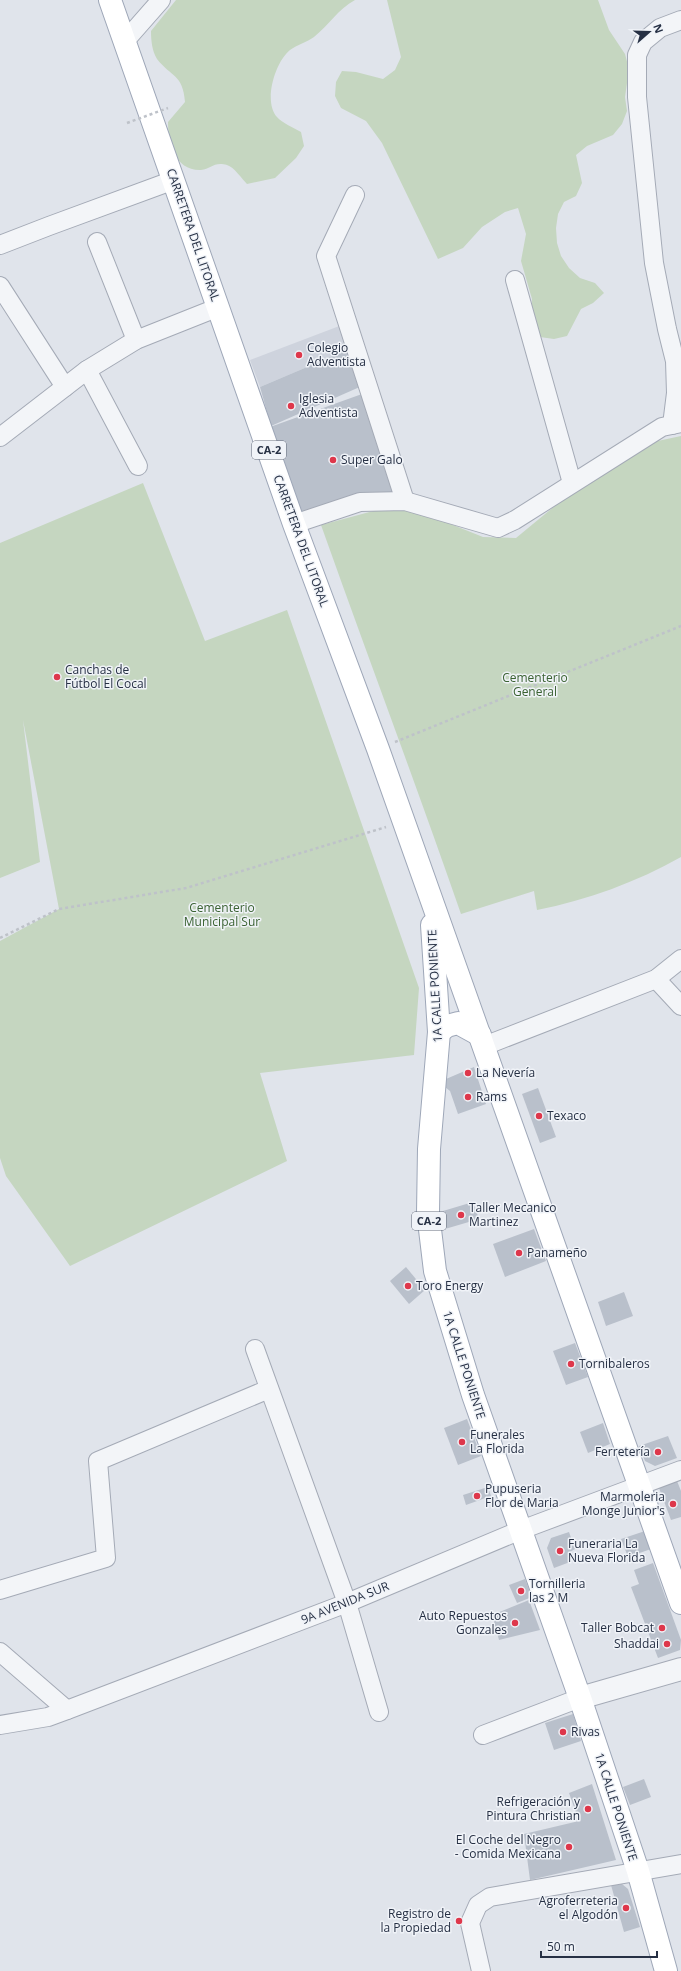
<svg xmlns="http://www.w3.org/2000/svg" width="681" height="1971" viewBox="0 0 681 1971" font-family="'Open Sans',sans-serif">
	<rect width="100%" height="100%" fill="#e0e4eb"/>
	<!-- built -->
	<path fill="#ced3dd" d="M342,325L347,350L260,387L250,360Z"/>
	<!-- green -->
	<g fill="#c5d6c0">
		<path d="M176,0H355C338,9 329,25 314,37C307,42 297,45 290,50C275,62 263,102 277,117C282,123 294,128 301,132L304,146L296,158L275,178L247,184C242,179 234,167 227,165C214,161 211,169 201,170C175,171 168,143 168,122L185,102C183,74 171,77 157,59C152,51 151,40 151,31Z"/>
		<path d="M387,0H598L609,30L625,54L629,69L625,97L627,111L622,124L613,135L587,146L576,155L582,183L576,196L564,202L558,214L556,228L557,243L561,256L569,268L580,278L595,283L604,293L593,303L581,309L567,336L554,339L540,337L533,326L531,313L532,299L521,261L526,234L518,208L505,212L482,227L463,248L438,259L382,143L366,121L341,108L335,96L336,82L342,71L356,72L383,79L395,70L401,57Z"/>
		<path d="M681,436V857C637,882 587,900 537,910L534,891L461,914C416,784 367,655 321,525L392,506L448,523L483,537L516,538L556,505L653,442Z"/>
		<path d="M143,483L205,641L287,610L419,988L414,1055L260,1073L287,1161L70,1266L6,1176L0,1158V941L59,909L23,720L40,862L0,878V543Z"/>
	</g>
	<!-- building -->
	<g fill="#b9c0cb">
		<path d="M347,350L362,386L271,426L260,387Z"/>
		<path d="M362,394L397,492L300,516L270,427Z"/>
		<path d="M474,1067L486,1104L458,1114L450,1091L445,1087L446,1079Z"/>
		<path d="M538,1088L556,1137L540,1143L522,1094Z"/>
		<path d="M473,1202L479,1219L445,1229L443,1211Z"/>
		<path d="M534,1229L546,1261L505,1277L493,1244Z"/>
		<path d="M406,1267L425,1290L409,1304L390,1281Z"/>
		<path d="M624,1292L633,1316L606,1326L598,1302Z"/>
		<path d="M575,1343L588,1377L566,1385L553,1351Z"/>
		<path d="M467,1419L481,1456L458,1465L444,1428Z"/>
		<path d="M603,1423L610,1444L588,1453L580,1432Z"/>
		<path d="M668,1436L677,1458L655,1466L645,1461L639,1446Z"/>
		<path d="M677,1481L681,1491V1517L671,1520L659,1488Z"/>
		<path d="M488,1487L491,1496L466,1505L463,1495Z"/>
		<path d="M645,1531L651,1549L628,1557L621,1539Z"/>
		<path d="M569,1532L575,1549L568,1553L570,1562L554,1568L547,1548L551,1538Z"/>
		<path d="M653,1563L681,1640L680,1650L658,1658L631,1587L639,1584L634,1570Z"/>
		<path d="M525,1579L532,1597L517,1603L509,1585Z"/>
		<path d="M529,1600L540,1630L499,1640L492,1615Z"/>
		<path d="M573,1714L581,1741L554,1750L545,1723Z"/>
		<path d="M644,1779L651,1797L630,1805L623,1787Z"/>
		<path d="M592,1784L616,1860L530,1880L524,1834L579,1821L569,1793Z"/>
		<path d="M622,1884L628,1889L640,1927L624,1932L611,1885Z"/>
	</g>
	<g fill="none" stroke-linecap="round" stroke-linejoin="round">
		<!-- minor casing -->
		<g stroke="#a4aab6" stroke-width="20">
			<g id="minor">
				<path d="M125,41L161,0"/>
				<path d="M355,195L326,256L405,501"/>
				<path d="M97,242L136,340"/>
				<path d="M0,245L49,226L174,180"/>
				<path d="M515,280L572,483"/>
				<path d="M0,286L65,387"/>
				<path d="M672,425L676,393L675,361L667,329L654,263L637,97V55L643,42L660,28L681,20"/>
				<path d="M0,437L87,370"/>
				<path d="M138,466L87,370L136,340L219,307"/>
				<path d="M294,524L360,502L405,501L498,528L515,520L662,427L681,423"/>
				<path d="M656,979L681,1006"/>
				<path d="M484,1046L656,979L681,959"/>
				<path d="M255,1349L347,1603L379,1712"/>
				<path d="M0,1590L106,1558L98,1461L269,1389"/>
				<path d="M0,1652L67,1710"/>
				<path d="M0,1725L48,1717L67,1710L347,1603L521,1530L681,1470"/>
				<path d="M483,1735L580,1698"/>
				<path d="M481,1971L470,1923L478,1905L490,1897L681,1864"/>
			</g>
		</g>
		<!-- tertiary casing -->
		<g stroke="#a4aab6" stroke-width="24">
			<path id="tertiary" d="M580,1698L681,1669"/>
		</g>
		<!-- primary casing -->
		<g stroke="#9ea7b8" stroke-width="24">
			<g id="primary">
				<path d="M110,0L294,524L378,749L681,1603"/>
				<path d="M432,925L439,1032L429,1149L428,1213L435,1271L473,1395L580,1698L638,1871L666,1971"/>
				<path d="M439,1032L447,1026L458,1023L480,1035"/>
			</g>
		</g>
		<!-- path -->
		<g stroke="#bec2c9" stroke-width="2.5" stroke-dasharray="3 3" stroke-linecap="butt">
			<path d="M395,742L681,626"/>
			<path d="M0,938L59,909L186,888L386,827"/>
		</g>
		<!-- minor -->
		<use href="#minor" stroke="#f3f5f8" stroke-width="18"/>
		<!-- tertiary -->
		<use href="#tertiary" stroke="#f3f5f8" stroke-width="22"/>
		<!-- primary -->
		<use href="#primary" stroke="#fff" stroke-width="22"/>
		<!-- path-bridge -->
		<path stroke="#bec2c9" stroke-width="2.5" stroke-dasharray="3 3" stroke-linecap="butt" d="M127,123L168,108"/>
	</g>
	<!-- markers -->
	<g fill="#de374b" stroke="#f0f3f8" stroke-width="1.5">
		<circle cx="299" cy="355" r="4"/>
		<circle cx="291" cy="406" r="4"/>
		<circle cx="333" cy="460" r="4"/>
		<circle cx="57" cy="677" r="4"/>
		<circle cx="468" cy="1073" r="4"/>
		<circle cx="468" cy="1097" r="4"/>
		<circle cx="539" cy="1116" r="4"/>
		<circle cx="461" cy="1215" r="4"/>
		<circle cx="519" cy="1253" r="4"/>
		<circle cx="408" cy="1286" r="4"/>
		<circle cx="571" cy="1364" r="4"/>
		<circle cx="462" cy="1442" r="4"/>
		<circle cx="658" cy="1452" r="4"/>
		<circle cx="477" cy="1496" r="4"/>
		<circle cx="673" cy="1504" r="4"/>
		<circle cx="560" cy="1551" r="4"/>
		<circle cx="521" cy="1591" r="4"/>
		<circle cx="515" cy="1623" r="4"/>
		<circle cx="662" cy="1628" r="4"/>
		<circle cx="667" cy="1644" r="4"/>
		<circle cx="563" cy="1732" r="4"/>
		<circle cx="588" cy="1809" r="4"/>
		<circle cx="569" cy="1847" r="4"/>
		<circle cx="626" cy="1908" r="4"/>
		<circle cx="459" cy="1921" r="4"/>
	</g>
	<g text-anchor="middle" stroke-width="3" stroke-linejoin="round" paint-order="stroke">
		<!-- shield labels -->
		<g fill="#f0f3f8" stroke="#636a7a" stroke-width="1">
			<rect x="252" y="441" width="34" height="18" rx="3"/>
			<rect x="412" y="1212" width="34" height="18" rx="3"/>
		</g>
		<g font-size="11" font-weight="bold" fill="#263044">
			<text x="269" y="454">CA-2</text>
			<text x="429" y="1225">CA-2</text>
		</g>
		<!-- street labels -->
		<g font-size="12" fill="#263044" stroke="#f0f3f8">
			<text transform="translate(193 235) rotate(71)" y="4">CARRETERA DEL LITORAL</text>
			<text transform="translate(301 541) rotate(70)" y="4">CARRETERA DEL LITORAL</text>
			<text transform="translate(435 986) rotate(-93)" y="4">1A CALLE PONIENTE</text>
			<text transform="translate(464 1365) rotate(72)" y="4">1A CALLE PONIENTE</text>
			<text transform="translate(345 1603) rotate(-22)" y="4">9A AVENIDA SUR</text>
			<text transform="translate(616 1807) rotate(72)" y="4">1A CALLE PONIENTE</text>
		</g>
		<!-- poi labels -->
		<g font-size="12" fill="#263044" stroke="#f0f3f8" text-anchor="start">
			<text x="307" y="352">Colegio<tspan x="307" dy="14">Adventista</tspan></text>
			<text x="299" y="403">Iglesia<tspan x="299" dy="14">Adventista</tspan></text>
			<text x="341" y="464">Super Galo</text>
			<text x="65" y="674">Canchas de<tspan x="65" dy="14">Fútbol El Cocal</tspan></text>
			<text x="476" y="1077">La Nevería</text>
			<text x="476" y="1101">Rams</text>
			<text x="547" y="1120">Texaco</text>
			<text x="469" y="1212">Taller Mecanico<tspan x="469" dy="14">Martinez</tspan></text>
			<text x="527" y="1257">Panameño</text>
			<text x="416" y="1290">Toro Energy</text>
			<text x="579" y="1368">Tornibaleros</text>
			<text x="470" y="1439">Funerales<tspan x="470" dy="14">La Florida</tspan></text>
			<text x="650" y="1456" text-anchor="end">Ferretería</text>
			<text x="485" y="1493">Pupuseria<tspan x="485" dy="14">Flor de Maria</tspan></text>
			<text x="665" y="1501" text-anchor="end">Marmoleria<tspan x="665" dy="14">Monge Junior's</tspan></text>
			<text x="568" y="1548">Funeraria La<tspan x="568" dy="14">Nueva Florida</tspan></text>
			<text x="529" y="1588">Tornilleria<tspan x="529" dy="14">las 2 M</tspan></text>
			<text x="507" y="1620" text-anchor="end">Auto Repuestos<tspan x="507" dy="14">Gonzales</tspan></text>
			<text x="654" y="1632" text-anchor="end">Taller Bobcat</text>
			<text x="659" y="1648" text-anchor="end">Shaddai</text>
			<text x="571" y="1736">Rivas</text>
			<text x="580" y="1806" text-anchor="end">Refrigeración y<tspan x="580" dy="14">Pintura Christian</tspan></text>
			<text x="561" y="1844" text-anchor="end">El Coche del Negro<tspan x="561" dy="14">- Comida Mexicana</tspan></text>
			<text x="618" y="1905" text-anchor="end">Agroferreteria<tspan x="618" dy="14">el Algodón</tspan></text>
			<text x="451" y="1918" text-anchor="end">Registro de<tspan x="451" dy="14">la Propiedad</tspan></text>
		</g>
		<!-- park labels -->
		<g font-size="12" fill="#3a6232" stroke="#f0f3f8">
			<text x="535" y="682">Cementerio<tspan x="535" dy="14">General</tspan></text>
			<text x="222" y="912">Cementerio<tspan x="222" dy="14">Municipal Sur</tspan></text>
		</g>
	</g>
	<!-- north arrow -->
	<g transform="translate(649 32) rotate(70)" stroke="#f0f3f8" stroke-width="3" paint-order="stroke">
	<path d="M0-3L7 15L0 10L-7 15Z" fill="#263044"/>
	<text y="-6" font-size="11" font-weight="bold" text-anchor="middle" fill="#263044">N</text>
	</g>
	<!-- scale -->
	<path d="M541 1951v6h116v-6" fill="none" stroke="#263044" stroke-width="2"/>
	<text x="547" y="1951" font-size="12" fill="#263044" stroke="#f0f3f8" stroke-width="3" paint-order="stroke">50 m</text>
</svg>
